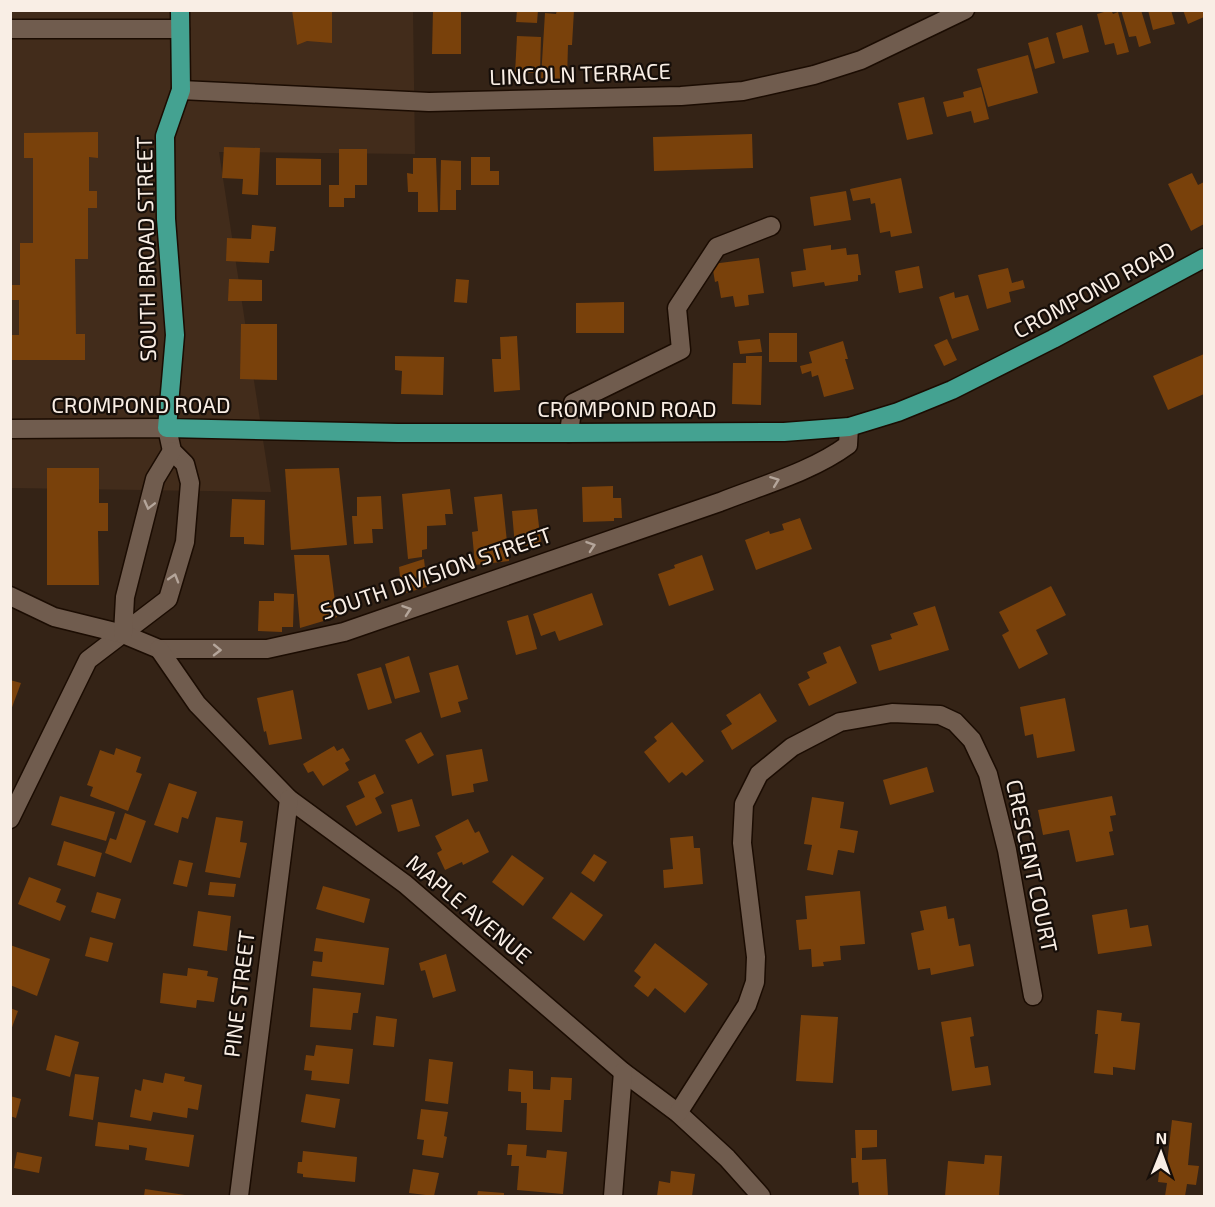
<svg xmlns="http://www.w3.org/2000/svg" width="1215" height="1207" viewBox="0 0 1215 1207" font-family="'Exo 2',sans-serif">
	<rect width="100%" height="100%" fill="#342316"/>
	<!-- built -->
	<path fill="#422c1b" d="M11,11H413L415,154L219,152L271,492L11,488Z"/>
	<!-- building -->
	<g fill="#79410b">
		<path d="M292,10H332V43L307,41L297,45Z"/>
		<path d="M433,10H461V54H432Z"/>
		<path d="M517,10H538L537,23L516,22Z"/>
		<path d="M557,10H574L572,45H568L567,79L541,78L545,13L556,14Z"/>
		<path d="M1111,10L1113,14L1118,12L1129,52L1117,55L1114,43L1105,45L1097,14Z"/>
		<path d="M1121,10H1141L1151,43L1139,47L1136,36L1129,37Z"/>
		<path d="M1148,10H1171L1175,24L1153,30Z"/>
		<path d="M1183,10H1204V17L1188,24Z"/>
		<path d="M1082,25L1089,52L1063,59L1056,33Z"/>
		<path d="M517,36L541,37L540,73H515Z"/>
		<path d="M1048,37L1055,63L1035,69L1028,43Z"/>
		<path d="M1028,55L1038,93L988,107L977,69Z"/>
		<path d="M981,87L989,119L974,123L971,111L947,117L943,102L964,97L963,92Z"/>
		<path d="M924,97L933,134L907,140L898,103Z"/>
		<path d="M98,132V158L89,157V191H97V208H88V259H75L76,334H85V360H10V335H19V300H12V285H20V243H33V158H24V133Z"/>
		<path d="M752,134L753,168L654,171L653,137Z"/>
		<path d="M224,147L260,148L258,195L242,194L243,179L222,178Z"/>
		<path d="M339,149H367V185H355V198H344V207H329V185H339Z"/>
		<path d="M471,157H490V171H499V185H471Z"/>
		<path d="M276,158L321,159V185H276Z"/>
		<path d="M413,158H436L438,212H418V192H408L407,173L413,174Z"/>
		<path d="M441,160L461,161V190H456V210H440Z"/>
		<path d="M1192,173L1198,185L1204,182V224L1191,231L1168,184Z"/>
		<path d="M901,178L912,233L891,237L890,231L880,233L875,203L871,204L870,198L853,201L850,189Z"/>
		<path d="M846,191L851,220L814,226L810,197Z"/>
		<path d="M252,225L276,227L274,251H270L269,263L226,261L227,238L251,239Z"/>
		<path d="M831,245V250L846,248L847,255L858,254L861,275H858V281L825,286L824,282L793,287L791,272L806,270L803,249Z"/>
		<path d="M759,258L764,293L748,295L749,305L735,307L733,296L721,298L718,281L715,282L712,264Z"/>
		<path d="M919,266L923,288L899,293L895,271Z"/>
		<path d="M1008,268L1012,283L1023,280L1025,288L1009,292L1011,302L987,309L978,275Z"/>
		<path d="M229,279L262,280V301H228Z"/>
		<path d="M456,279L469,280L467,303L454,302Z"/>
		<path d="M954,292L955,298L968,295L979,330L952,339L939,297Z"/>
		<path d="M624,302V333H576V303Z"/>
		<path d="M241,324H277V380L240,379Z"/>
		<rect x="769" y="333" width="28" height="29"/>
		<path d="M517,336L520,390L494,392L492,359H501L500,337Z"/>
		<path d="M760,339L762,352L740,354L738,341Z"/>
		<path d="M947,339L957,360L944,366L934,345Z"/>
		<path d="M843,341L848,359H845L854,389L824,397L818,375L812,377L811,371L802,374L800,366L812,363L809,352Z"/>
		<path d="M1204,354V394L1168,410L1153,376Z"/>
		<path d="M395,356L444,357L443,395L401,394L402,371L395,370Z"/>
		<path d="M746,356H762L761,405L732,404L733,363H746Z"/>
		<path d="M47,468H99V503H108V531H98L99,585H47Z"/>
		<path d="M339,468L347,545L291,550L285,469Z"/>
		<path d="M613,486V498H621L622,518H614V521L583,522L582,487Z"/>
		<path d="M450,489L453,514H445L446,525L427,526V549L422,550V557L408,559L402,494Z"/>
		<path d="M502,494L509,561L475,565L472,532L478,531L474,497Z"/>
		<path d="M381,496L383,529H372L373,543L354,544L352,516H357V497Z"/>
		<path d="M232,499L265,500L264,545L244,544V537H230Z"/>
		<path d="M537,509L541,544L515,547L512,511Z"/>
		<path d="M800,518L812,549L756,570L745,540L769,531L770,534L784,530L782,524Z"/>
		<path d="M294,555H329L337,617L300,628Z"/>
		<path d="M702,555L714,590L669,606L658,574L675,568L674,565Z"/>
		<path d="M424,559L427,587L402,594L399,567Z"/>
		<path d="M1051,586L1066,615L1036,630L1048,654L1019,669L1002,635L1009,631L999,612Z"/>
		<path d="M274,593L294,594L293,627H282V632L258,631L259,601H274Z"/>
		<path d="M592,593L603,625L559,641L555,631L541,636L533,614Z"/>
		<path d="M935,606L949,650L879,671L871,645L892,639L890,634L918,625L913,613Z"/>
		<path d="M528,615L537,649L516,655L507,621Z"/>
		<path d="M840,646L857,683L809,706L798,684L810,678L807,672L827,663L823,653Z"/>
		<path d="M409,656L420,692L395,699L385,664Z"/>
		<path d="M458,665L468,699L458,702L461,712L441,718L429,673Z"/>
		<path d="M381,667L392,703L368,710L357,674Z"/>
		<path d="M10,680L21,683L11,710H10Z"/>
		<path d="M293,690L302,739L269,745L266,731L264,732L257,698Z"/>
		<path d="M760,693L777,721L732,750L721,731L732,724L726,715Z"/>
		<path d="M1065,698L1075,751L1037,758L1033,734L1025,736L1020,707Z"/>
		<path d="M672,722L704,761L686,776L682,772L669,783L644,752L657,741L654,737Z"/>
		<path d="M421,732L434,755L418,764L405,740Z"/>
		<path d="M334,746L337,751L343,748L350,760L345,763L349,770L323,786L313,771L308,773L303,764Z"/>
		<path d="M116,748L141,757L136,772L142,774L128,811L90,796L93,787L87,785L100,750L114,755Z"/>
		<path d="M482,749L488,781L473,784L474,792L452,796L446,755Z"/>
		<path d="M927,767L934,792L890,805L883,780Z"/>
		<path d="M375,774L384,793L375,798L382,813L356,826L346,806L365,797L358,782Z"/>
		<path d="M169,783L197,792L188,819L182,817L178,833L154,825Z"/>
		<path d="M60,796L115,812L106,841L51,825Z"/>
		<path d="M1112,796L1116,815L1110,816L1113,831L1109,832L1114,855L1076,862L1069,830L1043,835L1038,810Z"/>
		<path d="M812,797L844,802L840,828L858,831L854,853L838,850L833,875L807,870L812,845L804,844Z"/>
		<path d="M412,799L420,826L398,832L391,805Z"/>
		<path d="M125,813L146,821L131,863L105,853L110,838L116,840Z"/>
		<path d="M216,817L243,821L240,842L247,843L240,878L205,872Z"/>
		<path d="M468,819L475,833L479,831L489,852L463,865L462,862L445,870L437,853L442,850L435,836Z"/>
		<path d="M693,836L694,848H700L703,884L664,888L663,870L673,869L670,838Z"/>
		<path d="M64,841L102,853L95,877L57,865Z"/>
		<path d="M594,854L607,862L594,882L581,873Z"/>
		<path d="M512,855L544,878L523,906L492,882Z"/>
		<path d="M179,860L193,863L187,887L173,884Z"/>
		<path d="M29,877L61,889L56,902L66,906L60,921L18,904Z"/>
		<path d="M210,882L236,884L234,897L208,895Z"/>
		<path d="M323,886L370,899L364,923L316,909Z"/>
		<path d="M860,891L865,944L840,946L841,960L823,962L824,966L812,967L811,949L799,950L796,920L807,919L805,896Z"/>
		<path d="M97,892L121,899L115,919L91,912Z"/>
		<path d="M571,892L603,915L584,941L552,918Z"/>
		<path d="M946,906L948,919L954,918L959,946L970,944L974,966L931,975L930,968L918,970L911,933L924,930L920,911Z"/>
		<path d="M1127,909L1130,928L1148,925L1152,946L1098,954L1092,915Z"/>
		<path d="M198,911L231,916L227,951L193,946Z"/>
		<path d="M90,937L113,943L108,962L85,956Z"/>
		<path d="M316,938L389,948L384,985L311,976L313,961L322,962L323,952L314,951Z"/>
		<path d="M655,943L708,984L685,1013L655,988L648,997L634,986L641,977L634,971Z"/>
		<path d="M10,945L50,959L37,996L10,985Z"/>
		<path d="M446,954L456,991L433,998L425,970L421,971L419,963Z"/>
		<path d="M188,968L208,971L207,976L218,978L214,1002L197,1000L196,1008L160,1003L163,973L187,976Z"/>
		<path d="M313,988L361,993L358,1013H353L351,1030L310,1027Z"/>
		<path d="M10,1008L18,1011L11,1030H10Z"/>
		<path d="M1097,1010L1122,1013L1121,1021L1140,1023L1135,1070L1113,1067V1075L1094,1073L1098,1034H1095Z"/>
		<path d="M801,1015L838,1017L833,1083L796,1081Z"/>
		<path d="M376,1016L397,1019L394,1047L373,1045Z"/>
		<path d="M971,1017L974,1036L970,1037L975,1068L988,1066L991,1085L952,1091L941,1022Z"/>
		<path d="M55,1035L79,1042L70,1077L46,1070Z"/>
		<path d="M316,1045L353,1049L349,1084L311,1080L312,1071L304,1070L306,1055L314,1056Z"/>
		<path d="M429,1059L453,1062L448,1104L425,1101Z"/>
		<path d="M509,1069L533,1071V1089L550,1090L551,1077L572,1078L571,1100H564L562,1132L526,1130L527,1103H521V1092L508,1091Z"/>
		<path d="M165,1073L185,1077L184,1081L202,1085L198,1110L188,1108L187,1118L153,1112L151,1121L130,1117L135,1089L141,1091L143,1079L163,1083Z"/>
		<path d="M75,1074L99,1077L93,1120L69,1116Z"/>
		<path d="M306,1094L340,1099L335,1128L301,1122Z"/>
		<path d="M10,1096L21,1099L16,1118L10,1116Z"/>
		<path d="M421,1109L448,1112L444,1136L447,1137L443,1158L422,1155L424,1140L417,1139Z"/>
		<path d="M1172,1120L1192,1123L1188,1165L1199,1166L1196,1185L1187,1184L1185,1196H1165L1167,1183L1158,1182L1160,1164H1167Z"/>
		<path d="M98,1122L194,1135L189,1167L145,1160L147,1148L129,1145V1150L95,1146Z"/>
		<path d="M855,1130H877V1147L862,1148V1160L886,1159L888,1196H859L858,1182L852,1183L851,1158H856Z"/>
		<path d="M508,1144L527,1145L526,1156L546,1158L547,1150L567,1152L563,1194L517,1190L519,1166H511L512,1155H507Z"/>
		<path d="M303,1151L357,1157L355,1182L303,1177V1174L297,1173L298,1162H302Z"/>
		<path d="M17,1152L42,1157L39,1173L14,1168Z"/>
		<path d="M985,1155L1002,1156L999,1196H945L948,1161L984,1164Z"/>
		<path d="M413,1169L439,1173L434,1196L409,1193Z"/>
		<path d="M671,1171L695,1174L692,1196H657L659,1181L670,1183Z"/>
		<path d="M145,1189L185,1195V1196H144Z"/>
		<path d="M478,1191L504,1193V1196H477Z"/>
	</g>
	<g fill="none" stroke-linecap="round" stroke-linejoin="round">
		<!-- minor casing -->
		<g stroke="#1b0c02" stroke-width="21">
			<g id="minor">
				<path d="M10,29H180"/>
				<path d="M181,90L429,102L681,96L743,91L814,75L861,60L965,10"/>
				<path d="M10,429L167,428L172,451L185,464L190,483L185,542L168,599L88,660L10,819"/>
				<path d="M569,433L573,403L681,350L677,308L717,247L771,226"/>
				<path d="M10,596L54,617L123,634L159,649H267L344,632L720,502C763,485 811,472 848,445L849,427"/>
				<path d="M123,634L125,597L155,479L172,451"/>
				<path d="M159,649L197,704L289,799L405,884L623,1072L678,1113L727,1158L761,1196"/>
				<path d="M678,1113L747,1005L755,982L756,957L742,843L744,804L759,774L792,747L840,722L892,713L940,715L955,722L972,740L988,774L1007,850L1033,996"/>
				<path d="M239,1196L289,799"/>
				<path d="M613,1196L623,1072"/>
			</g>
		</g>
		<!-- major casing -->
		<g stroke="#1b0c02" stroke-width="21">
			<path id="major" d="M180,10L181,90L165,136L166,219L175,335L167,428L398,433H569L784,432L849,427L898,412L952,390L1053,339L1204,258"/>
		</g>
		<!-- minor -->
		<use href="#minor" stroke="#705c4e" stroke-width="18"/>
		<!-- major -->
		<use href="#major" stroke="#44a291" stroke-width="18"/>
	</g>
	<!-- one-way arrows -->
	<defs><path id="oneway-chevron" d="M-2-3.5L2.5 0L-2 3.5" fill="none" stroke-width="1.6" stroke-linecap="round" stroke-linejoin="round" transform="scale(1.5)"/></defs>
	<g stroke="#b4a59a">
		<use href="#oneway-chevron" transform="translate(775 481) rotate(-21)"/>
		<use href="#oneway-chevron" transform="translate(149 505) rotate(104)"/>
		<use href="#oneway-chevron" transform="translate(591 546) rotate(-19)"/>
		<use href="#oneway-chevron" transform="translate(174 578) rotate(-73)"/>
		<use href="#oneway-chevron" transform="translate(407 610) rotate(-19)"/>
		<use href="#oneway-chevron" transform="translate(217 650) rotate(1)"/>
	</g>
	<g text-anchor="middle" stroke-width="4.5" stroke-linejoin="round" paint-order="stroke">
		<!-- street labels -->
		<g font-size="22" fill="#f9eee5" stroke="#160e09">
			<text transform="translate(580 74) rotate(-2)" y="8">LINCOLN TERRACE</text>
			<text transform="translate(146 249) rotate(-91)" y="8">SOUTH BROAD STREET</text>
			<text transform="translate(1094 290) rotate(-28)" y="8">CROMPOND ROAD</text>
			<text x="141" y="413">CROMPOND ROAD</text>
			<text x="627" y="417">CROMPOND ROAD</text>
			<text transform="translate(436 573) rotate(-19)" y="8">SOUTH DIVISION STREET</text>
			<text transform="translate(1032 866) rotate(78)" y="8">CRESCENT COURT</text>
			<text transform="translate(469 909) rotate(40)" y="8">MAPLE AVENUE</text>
			<text transform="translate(239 994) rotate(-83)" y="8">PINE STREET</text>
		</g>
	</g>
	<!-- border -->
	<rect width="1215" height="1207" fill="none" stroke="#f9eee5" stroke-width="24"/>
	<!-- north arrow -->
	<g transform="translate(1161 1153) rotate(1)" stroke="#160e09" stroke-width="4.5" paint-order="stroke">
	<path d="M0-4.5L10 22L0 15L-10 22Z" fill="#f9eee5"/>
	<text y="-9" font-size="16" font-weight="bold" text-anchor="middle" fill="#f9eee5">N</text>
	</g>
</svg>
